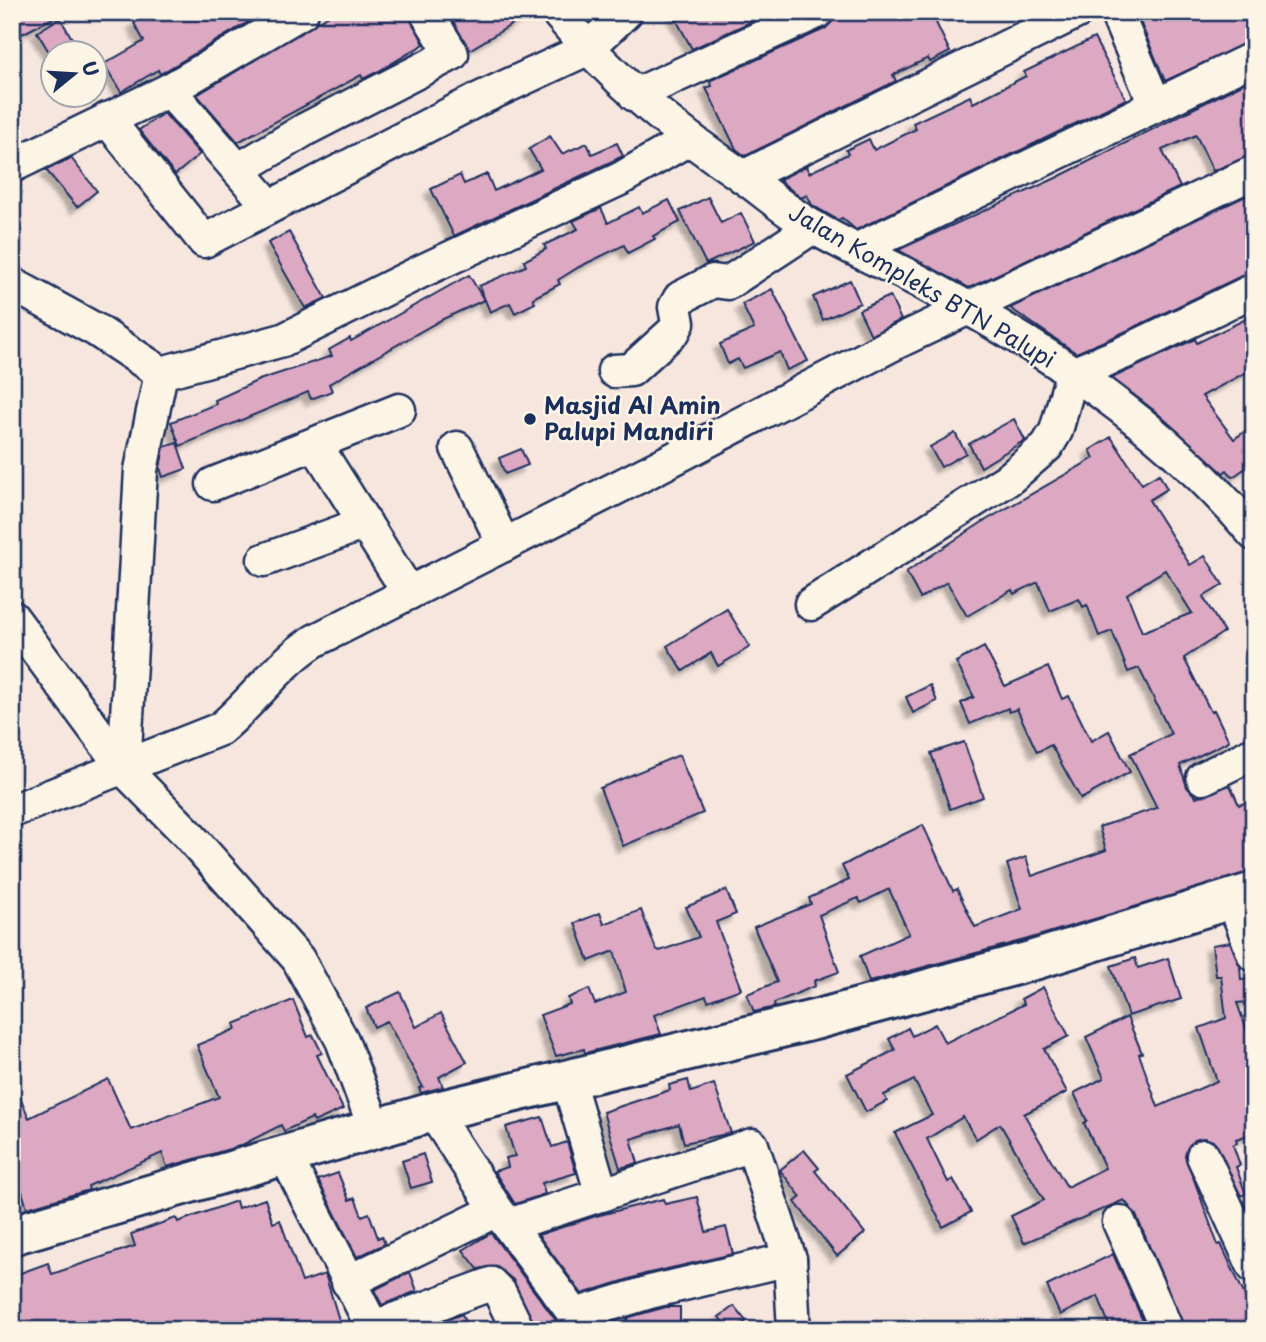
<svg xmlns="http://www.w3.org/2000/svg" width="1266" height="1342" viewBox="0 0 1266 1342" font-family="'Playpen Sans',sans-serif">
	<defs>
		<filter id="shadow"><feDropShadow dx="-6" dy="6" stdDeviation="2" flood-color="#0004"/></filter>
	</defs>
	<rect width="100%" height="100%" fill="#f6e6de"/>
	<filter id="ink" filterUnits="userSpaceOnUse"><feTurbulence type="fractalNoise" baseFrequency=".0143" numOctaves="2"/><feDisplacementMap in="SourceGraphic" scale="14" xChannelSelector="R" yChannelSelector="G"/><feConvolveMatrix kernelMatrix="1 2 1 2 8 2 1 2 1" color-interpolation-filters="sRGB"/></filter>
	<g filter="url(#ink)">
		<!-- building -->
		<g fill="#dca8c2" stroke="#1b2f5e" stroke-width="2" fill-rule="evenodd" filter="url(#shadow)">
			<path d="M12,12H65L12,39Z"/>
			<path d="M151,12H265L160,74L158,70L121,92L104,64L144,41L134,23Z"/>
			<path d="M334,12H408L424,44L379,71L363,79L361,75L238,142L197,95Z"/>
			<path d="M448,12H533L469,50Z"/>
			<path d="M672,12H772L692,49Z"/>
			<path d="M835,12H931L950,52L930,62L928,58L893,75L896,81L745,156L736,149L706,88L712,86L709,81L825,29L832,22Z"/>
			<path d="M1149,12H1247L1254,27V40L1165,81L1138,17Z"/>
			<path d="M60,18L80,52H49L37,32Z"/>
			<path d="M1094,38L1126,99L856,230L842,218L838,220L812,205L807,195L801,198L779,180L806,166L809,173L848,154L846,150L869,139L874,150L916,129L913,123L970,96L973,103L1026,76L1024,72Z"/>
			<path d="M1246,82L1254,98V154L1213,171L1196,135L1162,150L1180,187L969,288L898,250L1056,178Z"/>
			<path d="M164,113L200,154L175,175L139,130Z"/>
			<path d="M550,136L562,154L587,143L592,154L617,143L623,156L454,236L431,189L460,175L464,184L487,174L494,191L541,169L529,149Z"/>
			<path d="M71,158L97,191L77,207L46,170Z"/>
			<path d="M1254,192V270L1116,336L1076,353L1010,308Z"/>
			<path d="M708,197L721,223L741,213L755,241L706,264L680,211Z"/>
			<path d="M669,200L680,222L653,236L655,239L628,253L624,245L579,267L558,280L560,284L533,298L535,303L515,313L510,303L490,312L479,286L526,266L524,261L546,249L544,245L578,229L573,221L601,208L608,223L639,207L642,213Z"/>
			<path d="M289,232L326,298L305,308L268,243Z"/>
			<path d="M469,275L484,300L441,320L329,384L332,391L311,399L308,392L180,446L171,422L216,404L215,400L259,380L332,356L329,350L350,338L351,341Z"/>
			<path d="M850,280L860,303L823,320L813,297Z"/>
			<path d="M772,289L808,361L787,370L780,352L743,368L738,359L728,364L720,344L754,329L742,304Z"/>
			<path d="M890,296L901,320L871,335L859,310Z"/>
			<path d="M1254,315V368L1202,396L1234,439L1254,425V462L1233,477L1227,470L1223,473L1156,412L1112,378L1195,339L1197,343Z"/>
			<path d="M1014,419L1025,440L981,467L969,444Z"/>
			<path d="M955,433L966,453L941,467L930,447Z"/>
			<path d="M1111,437L1142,484L1159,474L1167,489L1149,500L1190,565L1205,556L1223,585L1203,597L1224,632L1184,658L1211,712L1214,710L1229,741L1180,765L1187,787L1196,797L1230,785L1239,805L1254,799V871L1028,939L869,982L860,956L909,934L889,889L861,903L858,898L819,915L839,972L814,981L815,986L774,1003L775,1007L754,1012L747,994L777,982L754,927L811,904L809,898L849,880L842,866L879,846L923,825L953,891L957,889L975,927L1022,909L1007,864L1026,857L1032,876L1106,850L1099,827L1157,808L1130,754L1171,734L1139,668L1128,672L1112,631L1099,636L1087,605L1083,607L1079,599L1050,611L1038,582L1014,594L1012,590L967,616L947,582L920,598L906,572L981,523L1094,458L1090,450ZM1165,570L1192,613L1142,632L1127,594Z"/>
			<path d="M177,443L186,469L163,477L160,468L164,447Z"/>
			<path d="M521,449L528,465L505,474L499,458Z"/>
			<path d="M727,609L750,647L718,666L711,653L683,671L667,646Z"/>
			<path d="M984,647L1005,686L1048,667L1062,699L1069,696L1091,741L1109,731L1130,772L1081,799L1051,745L1037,752L1017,709L1009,712L1008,708L970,724L961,703L974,697L956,662Z"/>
			<path d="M930,685L937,701L913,713L906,697Z"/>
			<path d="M964,742L983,797L950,809L931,753Z"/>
			<path d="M679,755L703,813L623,846L600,788Z"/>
			<path d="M726,890L736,914L716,922L741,989L708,1001L706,996L654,1015L661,1034L585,1053L584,1049L556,1056L540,1015L570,1004L568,998L589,989L595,1004L626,992L614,951L589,961L575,923L600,913L604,924L641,910L656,949L660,951L699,937L686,907Z"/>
			<path d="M1230,942L1240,966L1241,980L1247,979L1249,1002L1237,1003L1254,1050V1133L1236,1139L1237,1143L1233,1145L1240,1165L1236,1167L1246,1194L1241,1196L1213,1141L1204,1138L1195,1140L1185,1155L1218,1245L1221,1244L1254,1315V1330H1185L1136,1215L1124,1200L1024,1243L1011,1216L1044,1200L1000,1124L976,1139L963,1117L927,1139L948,1182L953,1179L971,1212L943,1227L895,1133L932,1115L914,1080L884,1095L887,1101L866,1112L847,1074L895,1050L889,1039L908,1028L912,1036L935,1024L945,1043L1024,1004L1021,999L1043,987L1069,1036L1044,1049L1067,1092L1024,1114L1067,1187L1105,1168L1084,1123L1087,1121L1074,1093L1104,1078L1086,1037L1127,1017L1142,1053L1139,1054L1158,1107L1217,1081L1199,1028L1226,1018L1221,976H1216L1212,945Z"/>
			<path d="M1135,958L1138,968L1168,958L1181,999L1128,1016L1111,966Z"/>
			<path d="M400,992L416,1027L441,1013L467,1062L439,1077L443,1087L421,1093L419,1088L423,1087L387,1021L374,1027L366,1008Z"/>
			<path d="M293,1000L308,1037L313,1035L322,1053L317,1055L343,1109L314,1122L312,1118L284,1131L281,1125L240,1146L167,1167L162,1153L88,1186L89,1190L27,1208L12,1159V1079L29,1118L108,1079L131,1130L219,1097L197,1045L236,1029L234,1024Z"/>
			<path d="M688,1080L691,1092L714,1084L731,1133L684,1143L679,1124L631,1139L638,1163L620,1168L603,1112L670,1090L669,1085Z"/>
			<path d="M542,1117L552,1147L567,1142L576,1173L542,1183L545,1194L515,1204L494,1171L508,1167L506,1158L515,1156L506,1127Z"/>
			<path d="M804,1150L819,1168L815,1171L865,1233L837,1256L795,1202L801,1197L780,1170Z"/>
			<path d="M423,1154L432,1182L411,1188L402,1161Z"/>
			<path d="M338,1173L349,1200L355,1198L362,1216L369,1213L378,1238L382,1236L385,1244L357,1257L318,1180Z"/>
			<path d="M697,1197L706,1232L726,1227L733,1254L645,1274L582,1294L538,1235L596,1216L663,1199L665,1204Z"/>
			<path d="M265,1199L273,1223L280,1220L302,1282L325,1274L342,1330H12V1276L48,1263L52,1274L135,1246L131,1234L176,1218L178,1222L236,1201L238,1208Z"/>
			<path d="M491,1233L563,1330H536L513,1280L496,1266L478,1269L463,1250Z"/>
			<path d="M1113,1254L1147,1330H1111L1098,1296L1060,1315L1047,1286Z"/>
			<path d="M410,1272L417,1291L382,1305L374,1290Z"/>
			<path d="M734,1306L746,1321L735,1330H729L719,1317Z"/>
			<path d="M666,1307H680V1330H614L630,1317Z"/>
			<path d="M462,1314L468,1330H420Z"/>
		</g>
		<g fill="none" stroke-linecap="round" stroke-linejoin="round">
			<!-- minor casing -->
			<g stroke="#1b2f5e" stroke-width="37">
				<g id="minor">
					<path d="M557,12C613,80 670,127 742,176C762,190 781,207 802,220C841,246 887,263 928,286C1051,352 1164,426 1254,534"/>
					<path d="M1116,12L1155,104"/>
					<path d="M169,90L269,206"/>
					<path d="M635,95L817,12"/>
					<path d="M107,119L204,241L477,100L587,49L626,12"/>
					<path d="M12,166L169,90L302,12"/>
					<path d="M238,170L306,129L452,54L426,12"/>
					<path d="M743,177L1077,12"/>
					<path d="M858,249L1254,58"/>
					<path d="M12,284L96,330L161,373L283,340L422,271L620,179L687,140"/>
					<path d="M614,371L631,370L674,331L678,323L675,307L680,298L713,281L728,283L813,227"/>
					<path d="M315,444L409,593"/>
					<path d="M457,448L504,545"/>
					<path d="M213,484L399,410"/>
					<path d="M264,560L365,523"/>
					<path d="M811,604L1010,478L1047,446L1056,431L1072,374L1123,353L1254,290"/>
					<path d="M12,617L124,769L187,833L298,959L342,1040L375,1129"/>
					<path d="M124,769L141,470L161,373"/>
					<path d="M1203,778L1254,753"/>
					<path d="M12,811L220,729C253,702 278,664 314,641L650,471L895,343L1254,172"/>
					<path d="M1232,897L1254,955"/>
					<path d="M568,1080L602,1195"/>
					<path d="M433,1112L497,1210L586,1330"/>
					<path d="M1203,1156L1254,1267"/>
					<path d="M286,1157L374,1330"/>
					<path d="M1119,1222L1167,1330"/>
					<path d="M509,1225L752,1145L790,1259L794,1330"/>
					<path d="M348,1282L497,1210"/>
					<path d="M575,1315L650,1292L790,1259"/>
					<path d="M366,1330L491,1284L500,1293L518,1330"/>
				</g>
			</g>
			<!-- major casing -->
			<g stroke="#1b2f5e" stroke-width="44">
				<path id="major" d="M12,1235L433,1112L818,1019L1034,960L1254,892"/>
			</g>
			<!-- minor -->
			<use href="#minor" stroke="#fcf5e5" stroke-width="32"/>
			<!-- major -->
			<use href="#major" stroke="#fcf5e5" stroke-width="38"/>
		</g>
	</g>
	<!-- markers -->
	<circle fill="#1b2f5e" stroke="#fcf5e5" stroke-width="2.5" cx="530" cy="419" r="7"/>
	<g text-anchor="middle" stroke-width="5" stroke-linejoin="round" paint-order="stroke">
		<!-- street labels -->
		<g font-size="23" fill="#1b2f5e" stroke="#fcf5e5">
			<text transform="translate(922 286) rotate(30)" y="8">Jalan Kompleks BTN Palupi</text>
		</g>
		<!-- poi labels -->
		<g font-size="23" font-weight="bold" fill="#1b2f5e" stroke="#fcf5e5" text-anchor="start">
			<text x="544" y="414">Masjid Al Amin<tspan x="544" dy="26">Palupi Mandiri</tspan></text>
		</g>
	</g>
	<!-- margin -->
	<rect width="1266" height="1342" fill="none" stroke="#fcf5e5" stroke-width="42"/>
	<rect x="21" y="21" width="1224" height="1300" fill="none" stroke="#1b2f5e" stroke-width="2.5" filter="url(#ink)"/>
	<!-- north arrow -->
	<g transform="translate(74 74) rotate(72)"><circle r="33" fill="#fcf5e5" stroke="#a2a6af" stroke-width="2"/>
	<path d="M0-5L12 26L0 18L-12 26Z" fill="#1b2f5e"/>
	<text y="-10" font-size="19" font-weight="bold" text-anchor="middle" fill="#1b2f5e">U</text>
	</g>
</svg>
